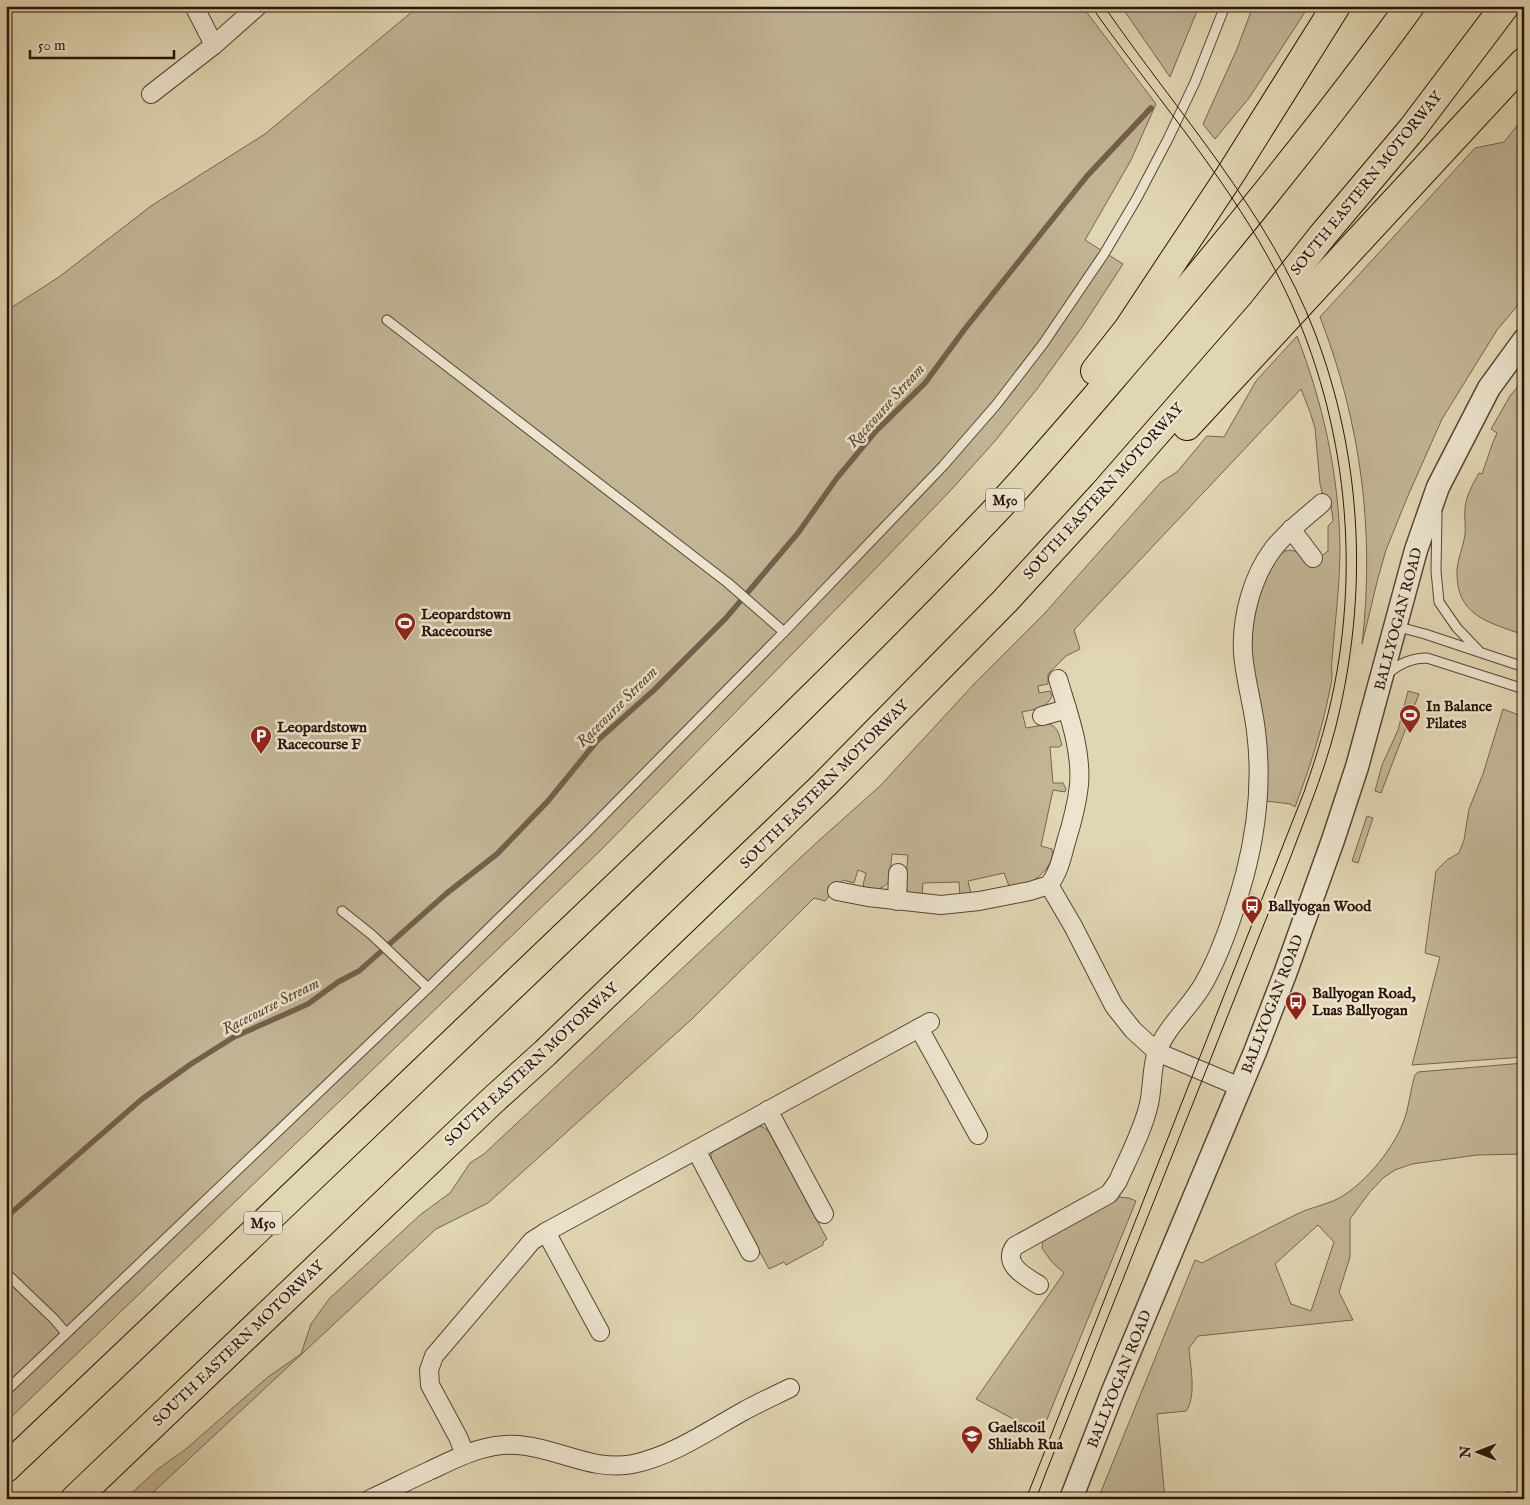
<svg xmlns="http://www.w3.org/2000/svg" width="1530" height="1505" viewBox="0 0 1530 1505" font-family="'IM FELL English',serif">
	<rect width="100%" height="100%" fill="#e1d6b3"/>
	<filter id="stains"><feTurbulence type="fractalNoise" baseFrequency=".004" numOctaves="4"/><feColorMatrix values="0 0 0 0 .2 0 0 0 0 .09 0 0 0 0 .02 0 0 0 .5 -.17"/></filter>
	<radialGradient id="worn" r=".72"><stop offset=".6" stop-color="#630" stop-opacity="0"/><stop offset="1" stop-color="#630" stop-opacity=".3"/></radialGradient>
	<!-- green -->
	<g fill="#c2b596" stroke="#766450" fill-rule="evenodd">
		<path d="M419,6H1082L1156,104L1131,160L1085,240L1123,264L1082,327L1037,389L995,441L951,490L877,567L602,849L6,1422V311L59,277L151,206L265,134Z"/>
		<path d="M1121,6H1199L1170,77Z"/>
		<path d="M1253,6H1309L1249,98L1215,139L1203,124L1237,49Z"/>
		<path d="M1524,117V298L1497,330L1442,419L1407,498L1386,550L1378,578L1362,644C1375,531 1361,423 1320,317L1475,148L1504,142Z"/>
		<path d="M1297,336C1323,403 1339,475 1340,547C1340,585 1335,622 1332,660C1331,665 1332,670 1332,675C1332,682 1330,688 1329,694C1321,733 1309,770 1295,807L1290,804L1266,801L1251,651C1252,644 1251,638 1252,631C1254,615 1270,538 1296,552C1301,554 1306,561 1310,565L1328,551V526L1333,521L1331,504L1322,492L1320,484L1315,428L1310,412L1301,389L1074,630L1080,649L1066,656L1048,674V684L1038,686L1039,693L1050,691L1052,696C1046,709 1035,709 1022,712L1026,728L1049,724C1059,727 1059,736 1062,745L1059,747H1050L1053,783H1063L1066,789L1065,792L1053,790L1041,846L1052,849C1056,869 1027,890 1009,886L1004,873L968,881L971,894L960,896L959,882L923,883L922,894L921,896L910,895L907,892L906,879L908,855L892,854C889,875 895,891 867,889L863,885L866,873L858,870L854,883L843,880L825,901L814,898L692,1019L488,1203L436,1229L146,1499H125L158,1469L186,1449L268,1377L301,1354L311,1324L329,1299L420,1215L450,1193L470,1163L484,1154L814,845L880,786L975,683L1045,613L1161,482L1177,472L1207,436L1224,437L1256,381Z"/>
		<path d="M1524,379V635C1488,622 1455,616 1457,569C1458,558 1463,547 1465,535C1466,527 1464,517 1465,508C1466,496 1473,484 1479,473L1482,474L1493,442L1497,433L1491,429L1510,396Z"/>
		<path d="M1408,691L1419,694L1381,793L1375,791L1382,765L1398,730Z"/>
		<path d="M1503,709L1524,717V1057L1412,1065L1440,957L1425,953L1436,871L1447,860L1459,853L1464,840L1469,809L1483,774Z"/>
		<path d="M1367,816L1373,818L1358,863L1352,861Z"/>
		<path d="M1524,1063V1154L1477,1155L1412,1164L1395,1170L1383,1178L1369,1193L1350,1219V1257L1339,1292L1353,1320L1198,1336L1189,1348C1190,1365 1197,1396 1186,1411L1157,1414L1165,1499H1098L1195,1260L1202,1263C1234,1246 1265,1230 1297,1214C1309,1208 1321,1206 1333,1201C1361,1189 1392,1151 1403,1123C1409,1108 1410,1091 1415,1075L1418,1072ZM1318,1225L1334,1242L1311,1311L1291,1304L1275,1264Z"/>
		<path d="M757,1126L763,1127L769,1132L827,1239L823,1242V1245L786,1265L784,1262L769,1269L712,1163L711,1155L714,1149Z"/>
		<path d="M1119,1197L1129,1198L1136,1201L1041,1434L976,1399L1064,1273L1051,1261L1042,1248L1043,1239Z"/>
	</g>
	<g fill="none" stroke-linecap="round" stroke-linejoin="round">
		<!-- stream -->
		<path stroke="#72604c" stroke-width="5.5" d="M6,1220L12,1212L142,1099L191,1064L234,1037L308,1004L338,982L359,971L447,893L497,854L548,801L597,741L654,690L726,618L798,533L837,478L876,431L925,383L964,330L1087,176L1151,108"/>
		<!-- service casing -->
		<g stroke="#574434" stroke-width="11">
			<g id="service">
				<path d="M387,320L728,583L784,632"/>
				<path d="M1437,513L1436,571L1439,602L1457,628L1479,651"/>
				<path d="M1395,626L1425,634L1524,667"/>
				<path d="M1388,673C1400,663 1412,658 1427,658L1524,689"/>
				<path d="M342,911L372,935L428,988"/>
				<path d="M6,1273L54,1319L66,1333"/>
				<path d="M6,1391L428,988L586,833L784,632L943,466L996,405L1043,344L1104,254L1137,198L1168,139L1195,82L1225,6"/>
				<path d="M1508,1497L1509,1499"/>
			</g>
		</g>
		<!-- minor casing -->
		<g stroke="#574434" stroke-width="20">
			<g id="minor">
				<path d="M194,6L214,45"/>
				<path d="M151,94L214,45L258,6"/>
				<path d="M1291,529L1313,558"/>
				<path d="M1042,716L1067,709"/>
				<path d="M1049,885L1073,926L1114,1006L1133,1030L1157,1052L1240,1087"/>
				<path d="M837,891L868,897L941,905L979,901L1030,891L1049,885C1059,872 1062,857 1066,842C1072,823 1077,804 1079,785C1082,749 1068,713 1058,679"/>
				<path d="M897,901L898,873"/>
				<path d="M919,1028L978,1135"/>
				<path d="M768,1110L824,1214"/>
				<path d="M696,1150L750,1252"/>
				<path d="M546,1232L600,1332"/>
				<path d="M1039,1285C1026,1277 1001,1264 1015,1246L1109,1194L1118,1181C1129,1156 1143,1130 1149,1104C1153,1086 1151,1069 1157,1052C1167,1025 1190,1008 1204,983C1223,949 1235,911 1245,874C1257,828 1262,778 1256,731C1253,705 1245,679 1243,653C1241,618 1252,577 1273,549C1287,531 1305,518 1322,503"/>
				<path d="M465,1454L458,1437L430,1385L429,1370L434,1356L532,1241L546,1232L930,1022"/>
				<path d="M370,1499C390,1490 409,1480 429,1471C457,1458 486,1442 518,1445C558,1448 593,1472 633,1464C672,1456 708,1431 742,1412C758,1403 774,1396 790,1388"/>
			</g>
		</g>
		<!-- tertiary casing -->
		<g stroke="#574434" stroke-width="25">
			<path id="tertiary" d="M1071,1499L1113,1391L1255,1052L1285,974L1333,840L1357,767L1416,550L1438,487L1489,388L1524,340"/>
		</g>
		<!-- motorway casing -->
		<g stroke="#291309" stroke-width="30">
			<g id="motorway">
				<path d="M1095,371L1128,329L1230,175L1336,6"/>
				<path d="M1187,426L1524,62"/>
				<path d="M6,1468C174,1310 341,1149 508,990C673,832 839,676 996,510C1049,453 1099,393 1150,334C1240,227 1328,119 1410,6"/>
				<path d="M75,1499L492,1101L545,1053L824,785L1005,601L1103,494L1262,312L1322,236L1412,129L1505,6"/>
			</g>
		</g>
		<!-- service -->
		<use href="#service" stroke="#ece4ce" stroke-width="9"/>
		<!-- minor -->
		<use href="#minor" stroke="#ece4ce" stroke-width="18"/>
		<!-- tertiary -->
		<use href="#tertiary" stroke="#ece4ce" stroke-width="22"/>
		<!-- motorway -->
		<use href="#motorway" stroke="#e1d6b3" stroke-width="28"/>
		<!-- tram -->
		<g stroke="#291309" stroke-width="1">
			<path d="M1026,1499L1304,792C1318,752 1330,713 1337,671C1361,531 1338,382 1268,257C1219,168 1150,90 1091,6"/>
			<path d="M1036,1499C1050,1461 1066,1423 1081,1385C1125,1274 1169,1163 1213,1053C1239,987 1265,922 1291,856C1309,808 1329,760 1340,709C1368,584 1361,454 1315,333C1268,210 1178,114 1104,6"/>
		</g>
	</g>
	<!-- icons -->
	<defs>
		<g id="stadium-pin" transform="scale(1.125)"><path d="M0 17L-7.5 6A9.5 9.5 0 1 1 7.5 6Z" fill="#8f2418" stroke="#ece4ce"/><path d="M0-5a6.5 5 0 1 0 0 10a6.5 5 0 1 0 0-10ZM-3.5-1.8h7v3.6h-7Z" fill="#fff"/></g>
		<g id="parking-pin" transform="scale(1.125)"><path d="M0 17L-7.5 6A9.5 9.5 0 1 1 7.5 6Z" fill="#8f2418" stroke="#ece4ce"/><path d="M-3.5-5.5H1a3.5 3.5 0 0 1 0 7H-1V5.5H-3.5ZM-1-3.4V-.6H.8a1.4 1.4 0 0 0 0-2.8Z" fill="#fff"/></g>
		<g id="bus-pin" transform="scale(1.125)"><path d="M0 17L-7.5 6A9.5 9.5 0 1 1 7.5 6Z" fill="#8f2418" stroke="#ece4ce"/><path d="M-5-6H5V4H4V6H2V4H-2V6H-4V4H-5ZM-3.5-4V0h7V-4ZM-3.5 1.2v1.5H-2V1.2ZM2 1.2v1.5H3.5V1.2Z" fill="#fff"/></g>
		<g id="school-pin" transform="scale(1.125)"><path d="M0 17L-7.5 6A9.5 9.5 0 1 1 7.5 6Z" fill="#8f2418" stroke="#ece4ce"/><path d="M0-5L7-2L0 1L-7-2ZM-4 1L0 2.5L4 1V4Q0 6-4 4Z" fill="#fff"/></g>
	</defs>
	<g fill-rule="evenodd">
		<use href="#stadium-pin" x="405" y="623"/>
		<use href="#stadium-pin" x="1410" y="715"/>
		<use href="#parking-pin" x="261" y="736"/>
		<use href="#bus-pin" x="1252" y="906"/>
		<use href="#bus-pin" x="1296" y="1002"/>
		<use href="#school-pin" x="972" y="1436"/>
	</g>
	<g text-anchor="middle" stroke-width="5" stroke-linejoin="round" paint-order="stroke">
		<!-- shield labels -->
		<g fill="#ece4ce" stroke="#645244" stroke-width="1">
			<rect x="986" y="488.5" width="38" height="23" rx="4"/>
			<rect x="244" y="1211.5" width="38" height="23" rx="4"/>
		</g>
		<g font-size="14" font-weight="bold" fill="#291309">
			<text x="1005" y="505">M50</text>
			<text x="263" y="1228">M50</text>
		</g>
		<!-- street labels -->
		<g font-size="15" fill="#291309" stroke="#ece4ce">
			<text transform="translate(1366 183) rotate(-51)" y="5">SOUTH EASTERN MOTORWAY</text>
			<text transform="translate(1103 491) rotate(-48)" y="5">SOUTH EASTERN MOTORWAY</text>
			<text transform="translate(1398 619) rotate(-75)" y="5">BALLYOGAN ROAD</text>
			<text transform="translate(824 784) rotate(-45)" y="5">SOUTH EASTERN MOTORWAY</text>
			<text transform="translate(1272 1004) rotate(-69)" y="5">BALLYOGAN ROAD</text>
			<text transform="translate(531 1064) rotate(-43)" y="5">SOUTH EASTERN MOTORWAY</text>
			<text transform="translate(238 1343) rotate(-44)" y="5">SOUTH EASTERN MOTORWAY</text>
			<text transform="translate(1119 1379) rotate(-68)" y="5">BALLYOGAN ROAD</text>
		</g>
		<!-- poi labels -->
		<g font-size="15" font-weight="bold" fill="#291309" stroke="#ece4ce" text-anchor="start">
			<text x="421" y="619">Leopardstown<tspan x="421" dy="17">Racecourse</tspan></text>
			<text x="1426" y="711">In Balance<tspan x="1426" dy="17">Pilates</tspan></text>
			<text x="277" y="732">Leopardstown<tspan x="277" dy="17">Racecourse F</tspan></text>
			<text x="1268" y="911">Ballyogan Wood</text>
			<text x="1312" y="998">Ballyogan Road,<tspan x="1312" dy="17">Luas Ballyogan</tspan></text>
			<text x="988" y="1432">Gaelscoil<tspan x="988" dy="17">Shliabh Rua</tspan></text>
		</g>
		<!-- water labels -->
		<g font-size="16" font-style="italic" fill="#594736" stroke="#ece4ce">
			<text transform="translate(885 405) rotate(-48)" y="6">Racecourse Stream</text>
			<text transform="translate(616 706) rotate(-45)" y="6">Racecourse Stream</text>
			<text transform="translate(270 1005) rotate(-27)" y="6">Racecourse Stream</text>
		</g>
	</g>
	<!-- margin -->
	<rect width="1530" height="1505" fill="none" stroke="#e1d6b3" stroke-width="25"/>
	<rect x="8" y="8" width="1515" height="1490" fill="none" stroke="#291309" stroke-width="2.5"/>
	<rect x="12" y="12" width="1505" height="1480" fill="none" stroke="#291309"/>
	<!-- north arrow -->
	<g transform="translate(1478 1452) rotate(270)" stroke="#ece4ce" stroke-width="4" paint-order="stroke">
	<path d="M0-4L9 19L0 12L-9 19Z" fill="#291309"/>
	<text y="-8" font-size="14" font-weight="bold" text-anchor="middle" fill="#291309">N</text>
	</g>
	<!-- scale -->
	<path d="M30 50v8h144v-8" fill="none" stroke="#291309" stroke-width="2.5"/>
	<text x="38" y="50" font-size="15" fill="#291309" stroke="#ece4ce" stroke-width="4" paint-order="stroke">50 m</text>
	<rect width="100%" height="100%" filter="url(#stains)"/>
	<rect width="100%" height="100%" fill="url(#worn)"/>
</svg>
